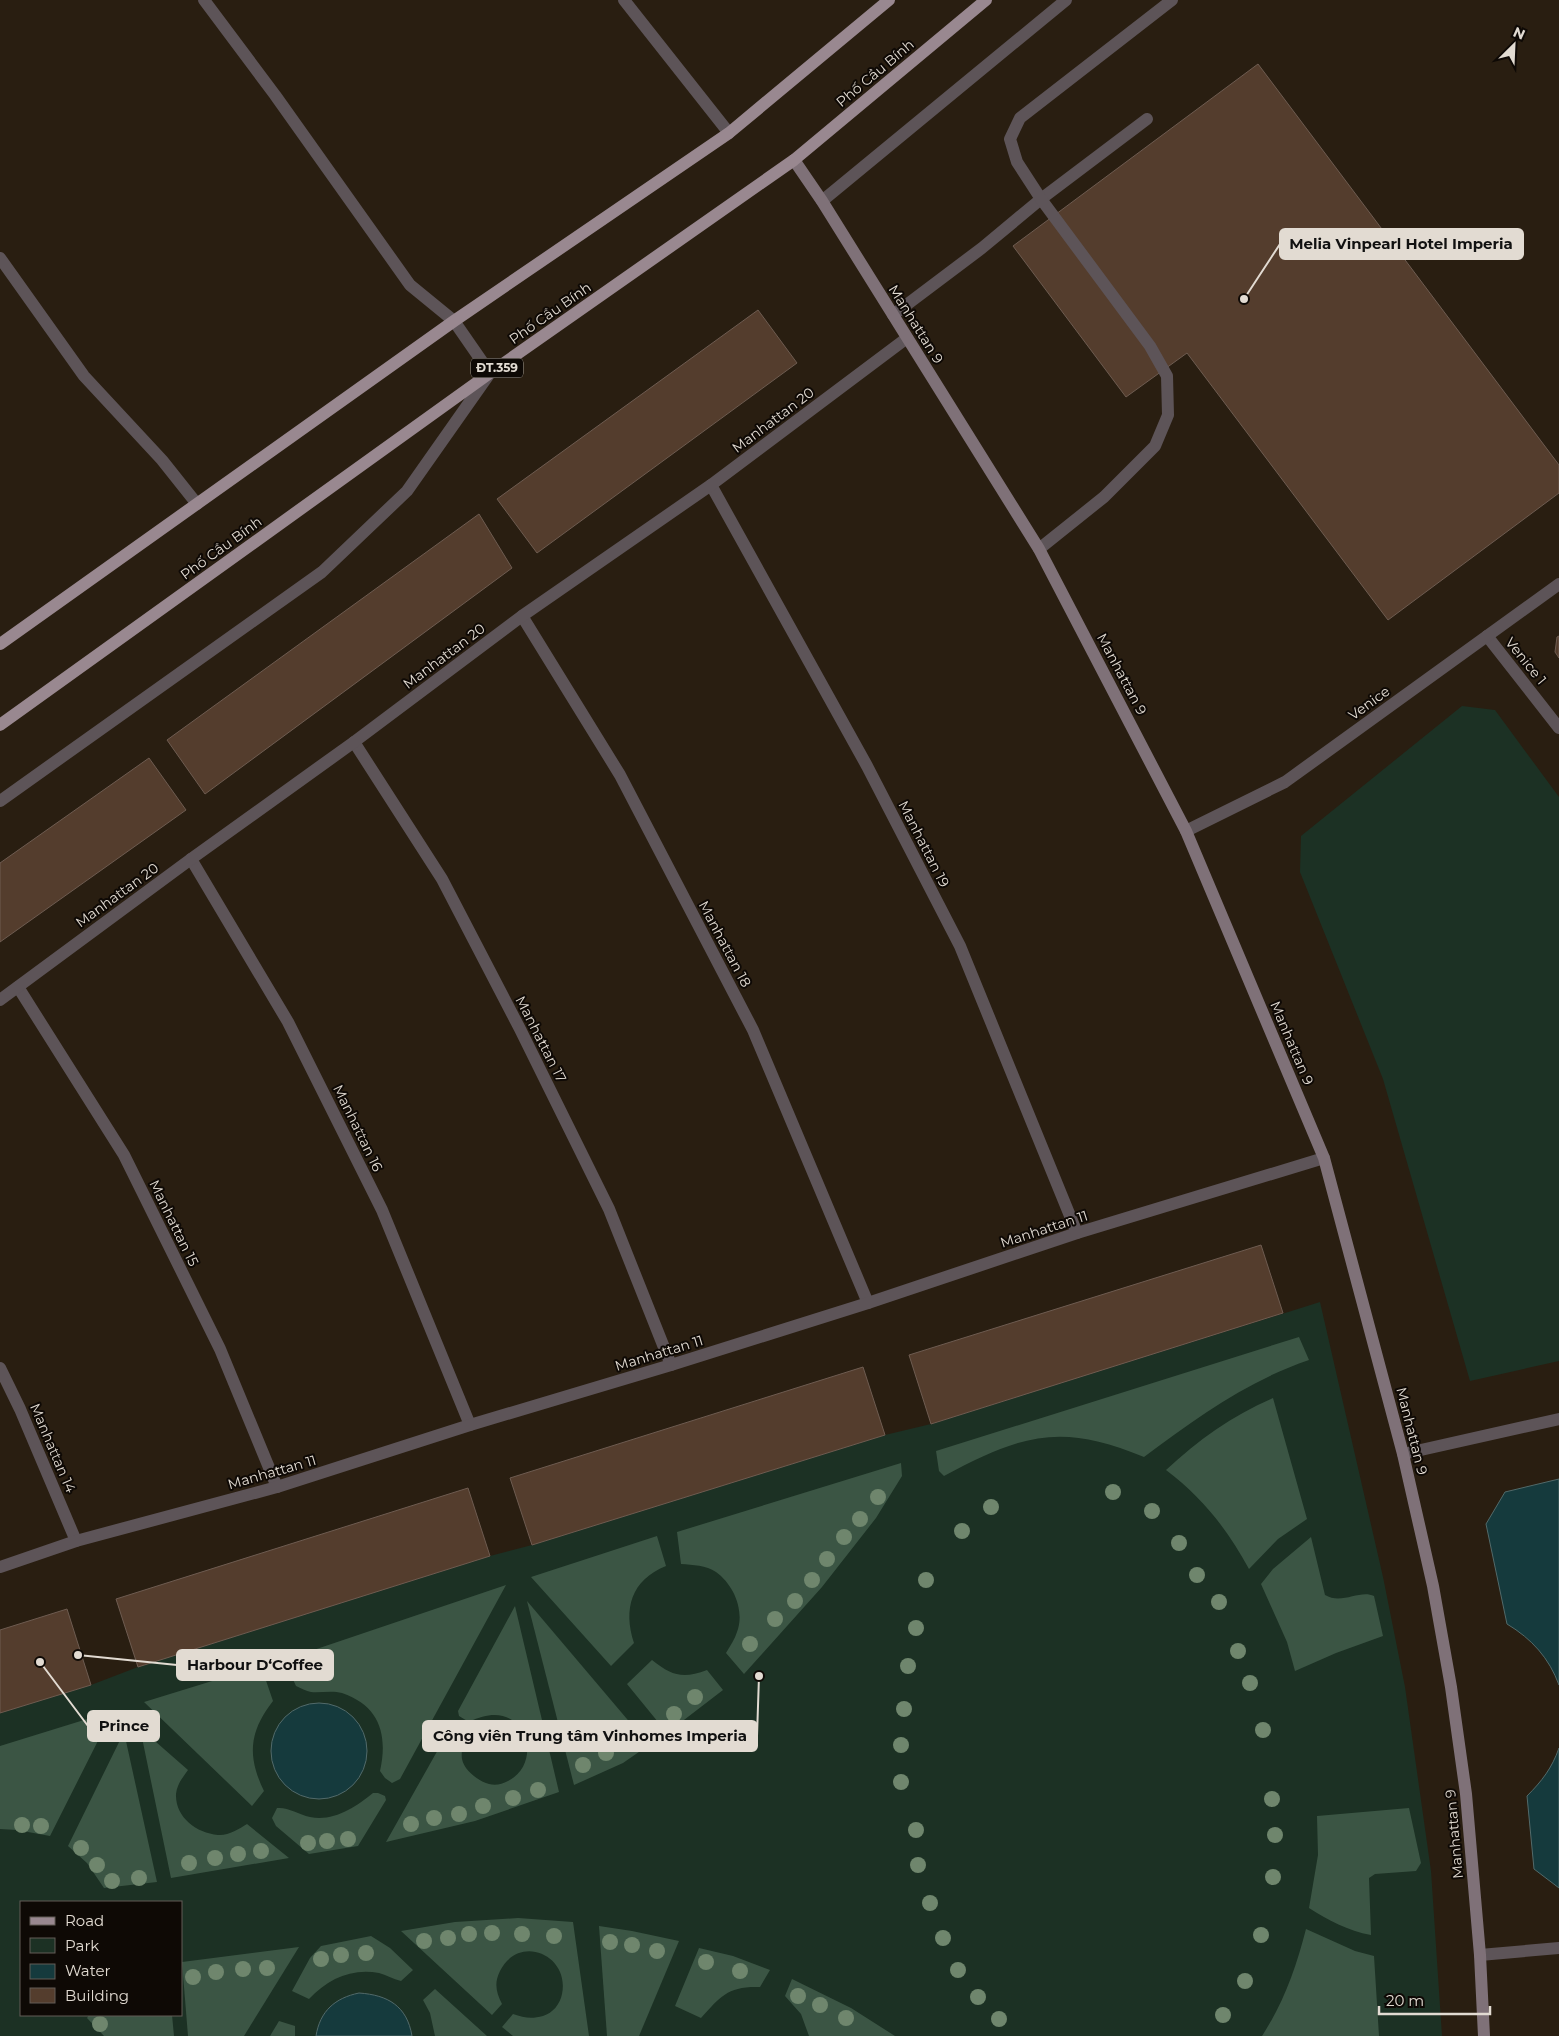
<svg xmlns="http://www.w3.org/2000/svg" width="1559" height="2036" viewBox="0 0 1559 2036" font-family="Montserrat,sans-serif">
	<rect width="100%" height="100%" fill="#291e11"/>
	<!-- green -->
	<g fill="#1c3124" fill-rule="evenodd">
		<path d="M1462,706L1495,710L1559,797V1361L1470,1381L1383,1079L1300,872L1301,836Z"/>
		<path d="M1320,1302L1383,1577L1405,1687L1431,1871L1442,2036H0V1713L91,1685L138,1667L490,1556L532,1545L885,1435L931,1424ZM21,1902H181V2015H21Z"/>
	</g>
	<!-- forest -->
	<g fill="#3b5544">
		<path d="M1299,1337L1309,1360C1247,1381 1196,1418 1144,1457C1060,1422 1021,1435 944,1476L939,1471L936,1451Z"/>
		<path d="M1273,1398L1307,1519L1278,1539L1249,1569C1227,1529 1203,1498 1166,1470C1198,1440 1233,1415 1273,1398Z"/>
		<path d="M901,1463L902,1476L876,1518L822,1587L744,1674L726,1653C730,1646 735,1639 737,1632C745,1611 734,1585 716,1572C706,1565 693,1565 681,1564L677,1532Z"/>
		<path d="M657,1536L666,1566C631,1580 623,1609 634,1643L611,1666L531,1577Z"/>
		<path d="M1311,1537L1325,1595C1342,1605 1360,1589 1374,1596L1383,1636L1336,1653L1295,1671L1287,1642L1261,1584L1273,1569Z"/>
		<path d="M506,1585L400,1779L392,1783L385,1778L380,1771C388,1735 380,1706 342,1693C332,1690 321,1693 311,1692C306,1691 301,1688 296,1686L284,1660Z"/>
		<path d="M527,1601L649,1745L623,1763L574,1785Z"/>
		<path d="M515,1606L559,1792L475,1821L386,1842L448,1732C452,1734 458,1735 461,1740C463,1745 461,1753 462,1759C464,1770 478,1781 489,1784C496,1786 502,1784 508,1781C546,1762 525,1693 469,1722L459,1716L458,1711Z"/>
		<path d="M652,1660C672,1676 683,1679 707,1670L723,1690L667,1733L627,1684Z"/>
		<path d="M261,1666L273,1701C249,1732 247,1756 264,1791L252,1806L144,1702Z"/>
		<path d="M113,1711L50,1836L17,1830L0,1829V1746Z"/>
		<path d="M140,1728L188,1770C183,1777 177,1784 176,1794C175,1817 196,1833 218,1835C228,1836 239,1829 247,1824L289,1858L171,1878Z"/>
		<path d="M124,1732L157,1882L104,1888L87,1863L68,1846Z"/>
		<path d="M373,1793H378L385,1796L386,1800L358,1846L309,1854L276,1826L272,1818L277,1808C288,1807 298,1814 310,1817C333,1822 356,1807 373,1793Z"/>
		<path d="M1409,1808L1421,1863L1416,1871L1375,1874L1369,1878L1371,1935C1348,1931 1328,1920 1309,1908L1318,1855L1317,1816Z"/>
		<path d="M518,1918L573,1922L589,2036H513L502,2027L513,2014C524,2018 532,2019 543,2016C553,2013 560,2004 562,1994C570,1955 519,1933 500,1971C494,1983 496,1992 502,2004L492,2015L401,1931L455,1922Z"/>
		<path d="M599,1926L632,1931L679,1941L639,2036H607Z"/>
		<path d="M1306,1929L1355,1951L1374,1956L1379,2036H1262C1284,2002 1296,1968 1306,1929Z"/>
		<path d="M371,1936L390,1948L413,1970L401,1981C393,1979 386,1975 379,1973C351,1968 328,1979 309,1999L292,1991L310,1958L321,1946Z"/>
		<path d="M299,1947L244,2036H188L182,1962Z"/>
		<path d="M699,1948L733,1956L770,1970L760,1987C728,1986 721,1996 701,2018L675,2006Z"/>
		<path d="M792,1979L851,2008L895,2036H809L801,2014L785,1996Z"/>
		<path d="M435,1989L487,2036H435L430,2013L423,2000Z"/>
		<path d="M89,2015H172L174,2036H104L87,2018Z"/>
		<path d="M279,2021L295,2026V2036H270Z"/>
	</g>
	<!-- water -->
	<g fill="#153a3d" stroke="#526a6a">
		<path d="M1559,1479V1685C1549,1658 1532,1639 1507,1624L1486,1524L1505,1492Z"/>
		<circle cx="319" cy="1751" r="48"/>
		<path d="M1559,1748V1888L1534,1869L1527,1796C1542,1781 1552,1768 1559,1748Z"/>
		<path d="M359,1993C388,1995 407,2006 412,2036H316C320,2011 335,1998 359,1993Z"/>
	</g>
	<!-- building -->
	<g fill="#543d2d" stroke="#6e5c51">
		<path d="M1258,64L1559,465V493L1388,620L1187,353L1126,397L1013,246Z"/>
		<path d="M758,310L797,363L537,553L497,499Z"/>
		<path d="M479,514L512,568L205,794L167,740Z"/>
		<path d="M1559,636V658L1555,652L1557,637Z"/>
		<path d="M149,758L186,810L0,942V863Z"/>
		<path d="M1261,1245L1283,1313L931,1424L909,1355Z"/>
		<path d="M863,1367L885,1435L532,1545L510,1478Z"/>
		<path d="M468,1488L490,1556L138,1667L116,1599Z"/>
		<path d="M67,1609L91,1685L0,1713V1630Z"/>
	</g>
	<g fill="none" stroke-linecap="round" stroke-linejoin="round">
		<!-- lane -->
		<g stroke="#5d5458" stroke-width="12">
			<path d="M624,0L729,133"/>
			<path d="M822,201L1066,0"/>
			<path d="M0,258L84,376L162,460L197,504"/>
			<path d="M893,315L982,248L1041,199L1147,119"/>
			<path d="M711,485L867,766L960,946L1077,1233"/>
			<path d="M1039,549L1104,497L1155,446L1168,415L1167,376L1150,346L1041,199L1017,162L1010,139L1020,118L1172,0"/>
			<path d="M522,616L620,775L753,1030L868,1303"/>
			<path d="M1487,636L1559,728"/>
			<path d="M354,742L442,879L520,1029L609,1209L671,1365"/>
			<path d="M0,801L322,572L407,491L490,373L454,321L410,285L275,95L204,0"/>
			<path d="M1186,831L1285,782L1559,584"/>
			<path d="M191,859L288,1022L382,1210L470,1425"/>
			<path d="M18,987L124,1155L220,1349L277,1487"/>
			<path d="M0,1000L191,859L354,742L522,616L711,485L907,338"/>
			<path d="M0,1368L20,1409L76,1541"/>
			<path d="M1403,1454L1559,1419"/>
			<path d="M0,1567L76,1541L277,1487L470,1425L671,1365L868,1303L1077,1233L1324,1158"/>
			<path d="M1480,1955L1559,1948"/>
		</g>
		<!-- secondary -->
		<path stroke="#7f7178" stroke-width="12" d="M794,160L822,201L1039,549L1186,831L1324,1158L1403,1454L1433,1586L1451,1687L1466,1794L1480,1955L1484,2036"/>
		<!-- primary -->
		<g stroke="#998890" stroke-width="12">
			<path d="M0,644L454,321L729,133L889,0"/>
			<path d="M0,725L490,373L794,160L986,0"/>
		</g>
	</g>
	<!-- trees -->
	<g fill="#6f866d">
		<circle cx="1113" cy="1492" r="8"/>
		<circle cx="878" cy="1497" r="8"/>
		<circle cx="991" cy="1507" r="8"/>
		<circle cx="1152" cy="1511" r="8"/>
		<circle cx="860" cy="1519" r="8"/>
		<circle cx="962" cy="1531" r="8"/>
		<circle cx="844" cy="1537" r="8"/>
		<circle cx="1179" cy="1543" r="8"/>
		<circle cx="827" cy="1559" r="8"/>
		<circle cx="1197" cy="1575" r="8"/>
		<circle cx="812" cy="1580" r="8"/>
		<circle cx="926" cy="1580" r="8"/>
		<circle cx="795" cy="1601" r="8"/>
		<circle cx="1219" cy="1602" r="8"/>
		<circle cx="775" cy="1619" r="8"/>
		<circle cx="916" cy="1628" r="8"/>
		<circle cx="750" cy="1644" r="8"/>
		<circle cx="1238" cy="1651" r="8"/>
		<circle cx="908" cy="1666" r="8"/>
		<circle cx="1250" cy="1683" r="8"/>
		<circle cx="695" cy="1697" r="8"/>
		<circle cx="904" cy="1709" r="8"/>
		<circle cx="674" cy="1714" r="8"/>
		<circle cx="1263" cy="1730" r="8"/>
		<circle cx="628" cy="1744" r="8"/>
		<circle cx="901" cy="1745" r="8"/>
		<circle cx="606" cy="1753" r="8"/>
		<circle cx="583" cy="1765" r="8"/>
		<circle cx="901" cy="1782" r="8"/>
		<circle cx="538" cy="1790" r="8"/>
		<circle cx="513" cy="1798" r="8"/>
		<circle cx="1272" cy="1799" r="8"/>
		<circle cx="483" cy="1806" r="8"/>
		<circle cx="459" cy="1814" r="8"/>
		<circle cx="434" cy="1818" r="8"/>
		<circle cx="411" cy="1824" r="8"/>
		<circle cx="22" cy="1825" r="8"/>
		<circle cx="41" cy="1826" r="8"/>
		<circle cx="916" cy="1830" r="8"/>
		<circle cx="1275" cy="1835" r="8"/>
		<circle cx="348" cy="1839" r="8"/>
		<circle cx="327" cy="1841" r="8"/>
		<circle cx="308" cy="1843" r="8"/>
		<circle cx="81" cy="1848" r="8"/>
		<circle cx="261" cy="1851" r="8"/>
		<circle cx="238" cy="1854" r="8"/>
		<circle cx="215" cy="1858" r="8"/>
		<circle cx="189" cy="1863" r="8"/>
		<circle cx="97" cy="1865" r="8"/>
		<circle cx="918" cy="1865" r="8"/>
		<circle cx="1273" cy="1877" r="8"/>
		<circle cx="139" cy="1878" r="8"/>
		<circle cx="112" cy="1881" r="8"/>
		<circle cx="930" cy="1903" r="8"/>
		<circle cx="492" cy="1933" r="8"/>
		<circle cx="469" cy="1934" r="8"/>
		<circle cx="522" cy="1934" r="8"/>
		<circle cx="1261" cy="1935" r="8"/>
		<circle cx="554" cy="1936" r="8"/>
		<circle cx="448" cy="1938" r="8"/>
		<circle cx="943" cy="1938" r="8"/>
		<circle cx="424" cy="1941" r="8"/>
		<circle cx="610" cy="1942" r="8"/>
		<circle cx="632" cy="1945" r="8"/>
		<circle cx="657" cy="1951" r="8"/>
		<circle cx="366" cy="1953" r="8"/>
		<circle cx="341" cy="1955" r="8"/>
		<circle cx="321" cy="1959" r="8"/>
		<circle cx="706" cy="1962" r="8"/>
		<circle cx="267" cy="1968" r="8"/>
		<circle cx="243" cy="1969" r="8"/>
		<circle cx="958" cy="1970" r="8"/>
		<circle cx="740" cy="1971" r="8"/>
		<circle cx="216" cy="1972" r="8"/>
		<circle cx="193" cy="1977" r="8"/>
		<circle cx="1245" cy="1981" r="8"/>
		<circle cx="798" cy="1996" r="8"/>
		<circle cx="978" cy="1997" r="8"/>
		<circle cx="820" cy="2005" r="8"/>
		<circle cx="1223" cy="2015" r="8"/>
		<circle cx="846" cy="2018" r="8"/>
		<circle cx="999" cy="2019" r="8"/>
		<circle cx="100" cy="2024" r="8"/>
	</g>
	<g text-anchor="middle" stroke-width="4" stroke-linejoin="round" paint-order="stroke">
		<!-- shield labels -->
		<rect fill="#0e0905" stroke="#a29c94" stroke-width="1" x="471" y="358.5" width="52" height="19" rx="4"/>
		<g font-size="12" font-weight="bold" fill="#e2dbd2">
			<text x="497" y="372">ĐT.359</text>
		</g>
		<!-- street labels -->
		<g font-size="14" fill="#e2dbd2" stroke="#0e0905">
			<text transform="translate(875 73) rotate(-40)" y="5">Phố Cầu Bính</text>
			<text transform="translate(550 313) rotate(-35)" y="5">Phố Cầu Bính</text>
			<text transform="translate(916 324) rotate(58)" y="5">Manhattan 9</text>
			<text transform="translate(773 420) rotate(-37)" y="5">Manhattan 20</text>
			<text transform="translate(221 548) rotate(-36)" y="5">Phố Cầu Bính</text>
			<text transform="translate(444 656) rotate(-37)" y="5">Manhattan 20</text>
			<text transform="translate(1526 661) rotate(51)" y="5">Venice 1</text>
			<text transform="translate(1122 674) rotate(62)" y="5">Manhattan 9</text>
			<text transform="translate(1369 703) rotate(-36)" y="5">Venice</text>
			<text transform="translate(924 844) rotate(63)" y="5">Manhattan 19</text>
			<text transform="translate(117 895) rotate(-36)" y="5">Manhattan 20</text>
			<text transform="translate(725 944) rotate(62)" y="5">Manhattan 18</text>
			<text transform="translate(541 1039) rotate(63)" y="5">Manhattan 17</text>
			<text transform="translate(1292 1043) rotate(67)" y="5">Manhattan 9</text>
			<text transform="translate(358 1128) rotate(64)" y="5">Manhattan 16</text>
			<text transform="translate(174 1223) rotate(64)" y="5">Manhattan 15</text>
			<text transform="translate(1044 1229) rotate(-18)" y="5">Manhattan 11</text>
			<text transform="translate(659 1353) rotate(-17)" y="5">Manhattan 11</text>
			<text transform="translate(1412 1431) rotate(76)" y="5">Manhattan 9</text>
			<text transform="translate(53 1448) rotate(67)" y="5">Manhattan 14</text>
			<text transform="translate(272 1472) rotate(-16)" y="5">Manhattan 11</text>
			<text transform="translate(1454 1834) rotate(-95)" y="5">Manhattan 9</text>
		</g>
	</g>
	<!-- callouts -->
	<path fill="none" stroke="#e2dbd2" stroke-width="2" d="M1244 299L1280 244M78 1655L177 1665M40 1662L88 1726M759 1676L757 1736"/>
	<g fill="#e2dbd2" stroke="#0e0905" stroke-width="2">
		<circle cx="1244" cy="299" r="5"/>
		<circle cx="78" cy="1655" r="5"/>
		<circle cx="40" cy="1662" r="5"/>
		<circle cx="759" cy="1676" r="5"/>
	</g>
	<g fill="#e2dbd2" stroke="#e2dbd2" stroke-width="2">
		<rect x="1280" y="229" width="243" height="30" rx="5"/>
		<rect x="177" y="1650" width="156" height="30" rx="5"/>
		<rect x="88" y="1711" width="71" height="30" rx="5"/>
		<rect x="423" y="1721" width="334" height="30" rx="5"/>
	</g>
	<g font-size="15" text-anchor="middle" font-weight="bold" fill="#111">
		<text x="1401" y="249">Melia Vinpearl Hotel Imperia</text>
		<text x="255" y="1670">Harbour D‘Coffee</text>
		<text x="124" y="1731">Prince</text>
		<text x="590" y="1741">Công viên Trung tâm Vinhomes Imperia</text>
	</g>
	<!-- legend -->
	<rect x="20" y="1901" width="162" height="115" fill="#0e0905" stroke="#635d57"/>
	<rect x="30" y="1917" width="25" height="8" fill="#998890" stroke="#635d57"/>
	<text x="65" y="1926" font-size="15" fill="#e2dbd2">Road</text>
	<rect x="30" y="1938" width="25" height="15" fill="#1c3124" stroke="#635d57"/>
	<text x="65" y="1951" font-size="15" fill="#e2dbd2">Park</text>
	<rect x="30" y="1964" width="25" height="15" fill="#153a3d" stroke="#635d57"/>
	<text x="65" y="1976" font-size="15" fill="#e2dbd2">Water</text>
	<rect x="30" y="1988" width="25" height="15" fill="#543d2d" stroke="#635d57"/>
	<text x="65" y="2001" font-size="15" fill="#e2dbd2">Building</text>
	<!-- north arrow -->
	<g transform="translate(1514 45) rotate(24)" stroke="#0e0905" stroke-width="4" paint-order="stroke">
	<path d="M0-4L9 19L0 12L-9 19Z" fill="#e2dbd2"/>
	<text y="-8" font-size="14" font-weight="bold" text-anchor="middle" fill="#e2dbd2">N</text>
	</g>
	<!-- scale -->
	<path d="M1379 2006v8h111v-8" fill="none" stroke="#e2dbd2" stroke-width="2.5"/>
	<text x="1386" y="2006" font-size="15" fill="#e2dbd2" stroke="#0e0905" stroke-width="4" paint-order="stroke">20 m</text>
</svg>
